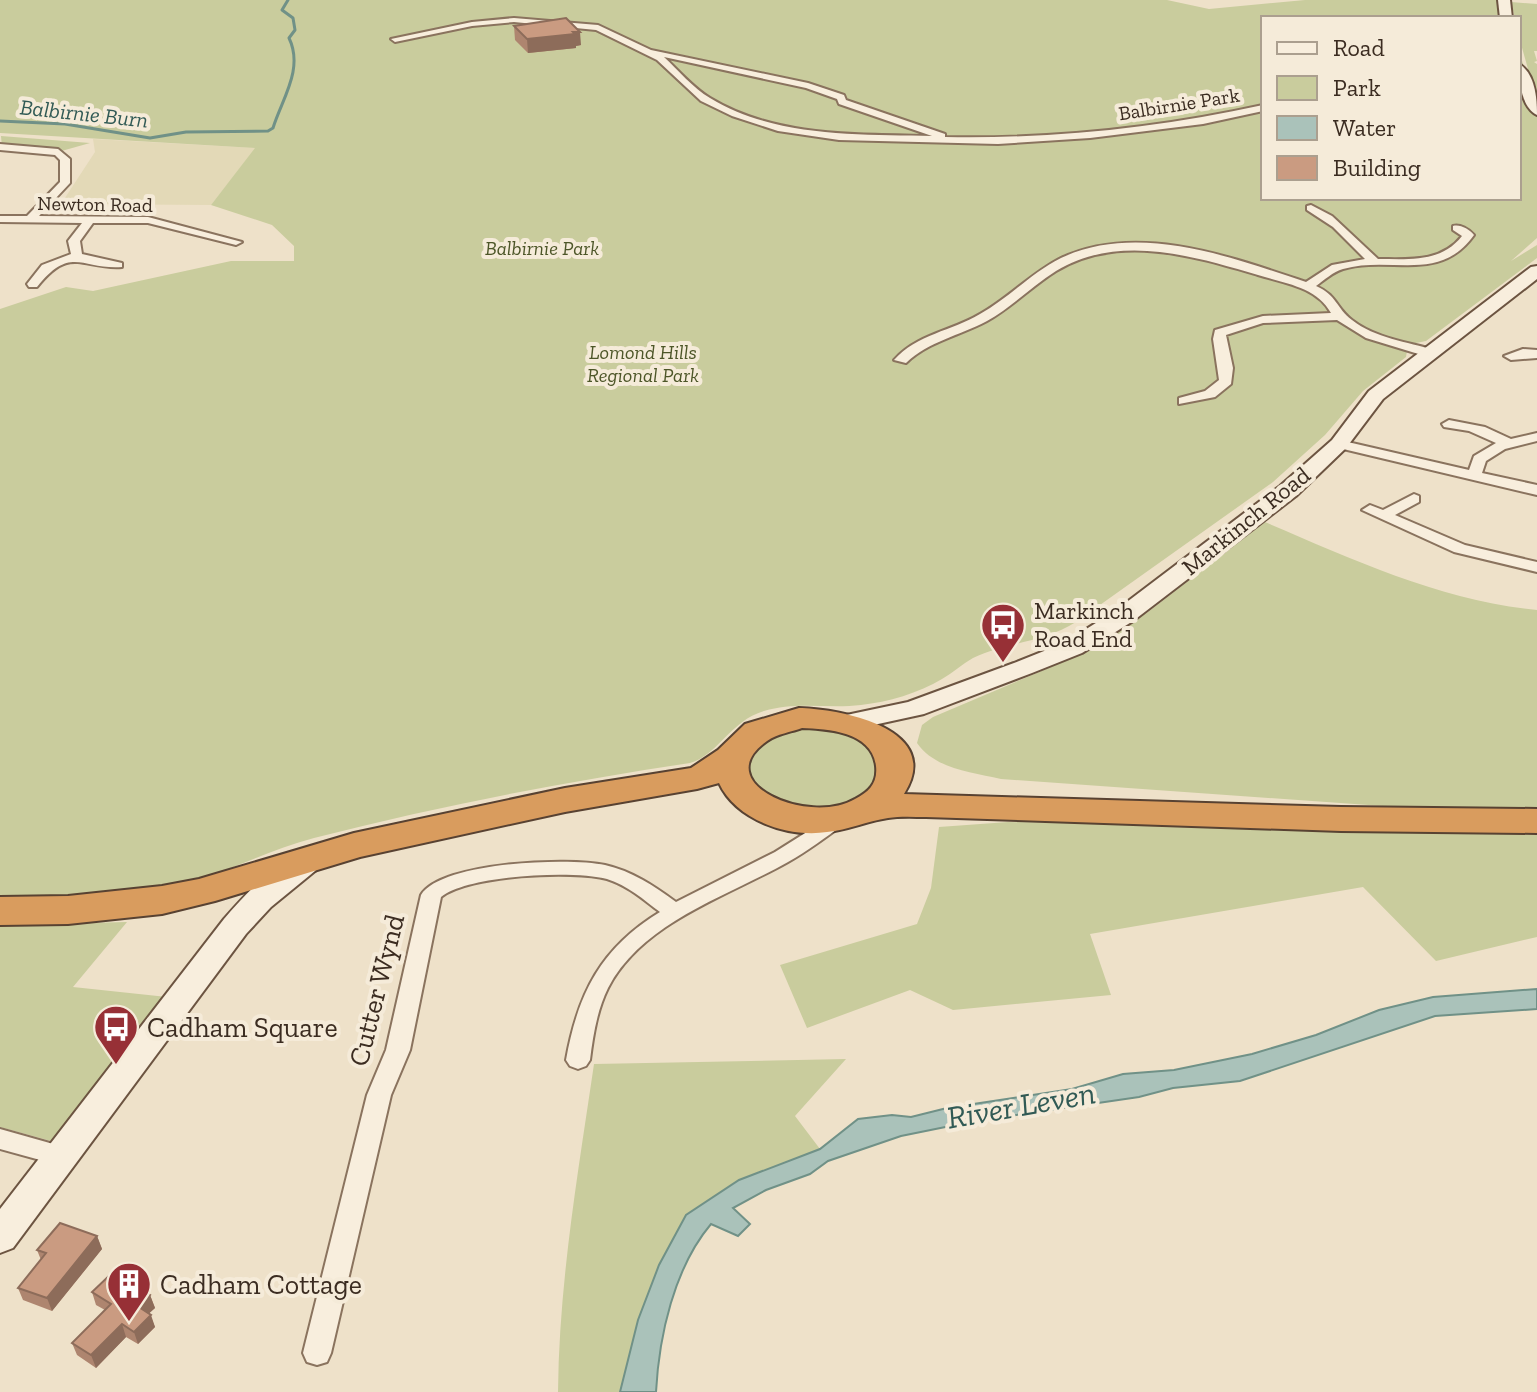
<svg xmlns="http://www.w3.org/2000/svg" width="1537" height="1392" viewBox="0 0 1537 1392" font-family="'Zilla Slab',serif">
	<rect width="100%" height="100%" fill="#eee1c9"/>
	<!-- farmland -->
	<path fill="#e3d9b7" d="M93,139L256,148L211,205L61,204L95,152Z"/>
	<!-- green -->
	<g fill="#c9cc9d">
		<path d="M0,0H1167L1209,9L1305,0H1505L1510,18H1263V198H1519V50L1537,114V238L1511,261L1537,245V258L1426,341L1416,343L1407,351L1406,357L1363,391L1325,435L1273,482L1076,622C1042,643 1007,642 973,658C962,664 953,673 942,679C919,693 888,702 861,705C828,709 796,701 764,711C730,721 718,755 690,763C564,782 438,806 314,838C276,848 242,865 205,877C139,897 69,896 0,898V309L66,287L93,291L231,261H294V246L272,225L211,205L255,148L0,133Z"/>
		<path d="M1511,2L1537,4V51H1534L1537,61L1534,62L1537,64V101L1519,37V18H1515Z"/>
		<path d="M1,136L90,143L58,152L2,147Z"/>
		<path d="M1265,522C1352,559 1442,601 1537,610V811H1453L1001,779C971,772 935,769 917,743L922,725L933,717L1077,656L1101,642L1148,612Z"/>
		<path d="M799,726C813,727 830,727 843,731C856,735 870,745 876,758C895,801 818,814 790,808C775,805 757,786 744,777C751,733 760,738 799,726Z"/>
		<path d="M1008,822L1537,830V937L1436,961L1363,887L1090,934L1111,995L953,1010L910,990L807,1028L780,965L917,924L931,888L939,827Z"/>
		<path d="M127,922L73,987L167,997L58,1143L0,1127V925Z"/>
		<path d="M846,1059L795,1116L820,1149L739,1180L638,1320L620,1392H558C559,1282 578,1173 594,1064Z"/>
	</g>
	<!-- water -->
	<path fill="#aac2ba" stroke="#709187" stroke-width="2" d="M1537,989V1009L1435,1016L1240,1081L1173,1088L1139,1097L975,1121L901,1136L828,1161L810,1174L766,1190L733,1208L750,1224L738,1236L711,1224C674,1268 659,1336 656,1392H620L638,1320L659,1265L686,1215L739,1180L820,1149L858,1119L892,1115L911,1117L947,1108L1072,1089L1123,1074L1174,1070L1252,1054L1316,1035L1379,1010L1433,997Z"/>
	<g fill="none" stroke-linecap="round" stroke-linejoin="round">
		<!-- stream -->
		<path stroke="#709187" stroke-width="3" d="M0,121L65,124L150,138L186,132L268,131L273,128C282,99 304,69 289,38L295,30L293,18L282,10L288,0"/>
		<!-- street casing -->
		<g stroke="#8a735e" stroke-width="4">
			<g id="street">
				<path d="M514,18L598,25L651,50L808,83L844,95L846,100L945,134V137C1052,139 1159,128 1263,105V111L1203,124L1090,138L998,144L839,140L778,131L732,116L701,101L657,60L596,30L514,22L472,26L395,42L391,39L472,22ZM664,57L806,88L837,99L839,104L932,136C858,134 776,138 710,98C693,88 678,70 664,57Z"/>
				<path d="M0,144L58,149L70,159V183L39,216L148,217L242,242L236,245L148,223H93L80,241L82,254L122,263V267C82,270 71,244 37,287H29L27,284L42,265L71,254L68,241L82,223L0,222V216H27L60,182V160L55,155L0,150Z"/>
				<path d="M1311,205L1332,216L1378,259C1408,259 1441,263 1462,236L1453,230V226C1460,224 1469,229 1474,235C1439,284 1391,255 1343,269C1333,272 1324,280 1316,286C1337,295 1336,308 1352,320C1375,338 1407,342 1435,350V356H1425L1366,338L1337,320L1263,323L1226,335L1233,368L1231,384L1215,397L1179,404V398L1205,391L1219,380L1213,339L1215,330L1263,316L1331,313C1317,287 1284,283 1258,275C1193,256 1119,233 1056,271C1032,286 1012,307 987,321C959,336 929,341 906,363L894,360C917,334 952,331 980,314C1009,298 1031,273 1061,258C1138,222 1231,257 1306,282L1332,265L1365,259L1333,227L1307,210V206Z"/>
				<path d="M1523,349L1537,350V358L1511,360L1504,356Z"/>
				<path d="M1449,420L1485,427L1511,439L1537,433V441L1505,449L1486,461L1482,473L1537,485V495L1339,448L1332,444L1339,440L1469,470L1474,456L1496,443L1469,431L1444,427L1442,424Z"/>
				<path d="M1414,494L1419,496V502L1395,515L1465,545L1537,562V572L1454,552L1362,510L1370,505L1383,510Z"/>
				<path d="M837,813L844,814L847,819L844,824C826,837 808,851 788,862C728,896 642,922 608,988C597,1010 593,1036 590,1060L586,1066L578,1069L570,1066L566,1060C578,993 601,948 660,912C644,900 627,885 607,879C573,870 468,875 441,897L410,1050L391,1095L331,1353L327,1362L317,1365L307,1362L303,1353L367,1095L386,1050L421,895C441,862 569,857 605,865C632,871 654,886 676,902L775,852Z"/>
				<path d="M0,1129L71,1149L74,1156L71,1163L62,1166L0,1149Z"/>
			</g>
		</g>
		<!-- secondary casing -->
		<g stroke="#6c5441" stroke-width="4">
			<g id="secondary">
				<path d="M1498,0H1510L1512,18H1500Z"/>
				<path d="M1519,64C1535,73 1537,98 1537,115C1521,107 1519,81 1519,64Z"/>
				<path d="M1537,266V279L1383,399L1346,448L1296,496L1133,621L1082,653L1032,673L924,714L846,731L837,729L833,723L837,717L908,702L1014,663L1064,643L1115,611L1280,486L1332,440L1369,391L1531,267Z"/>
				<path d="M305,854L315,857L320,864L315,871L271,907L246,934L13,1248L0,1253V1209L224,919C245,895 273,863 305,854Z"/>
			</g>
		</g>
		<!-- highway casing -->
		<g stroke="#584232" stroke-width="4">
			<path id="highway" d="M799,708C842,709 945,729 904,794L1341,807L1537,809V833L1341,831L926,817C914,817 900,816 888,818C867,821 848,830 827,832C788,838 736,820 719,783L697,789L565,812L360,857L215,901L162,914L68,924L0,925V897L68,896L162,886L199,879L354,833L565,788L691,768L718,750L745,724ZM802,728C829,729 872,732 876,766C878,783 869,792 855,799C809,826 707,783 767,741C777,734 791,732 802,728Z"/>
		</g>
		<!-- street -->
		<use href="#street" fill="#f8eedd" fill-rule="evenodd"/>
		<!-- secondary -->
		<use href="#secondary" fill="#f8eedd" fill-rule="evenodd"/>
		<!-- highway -->
		<use href="#highway" fill="#d99c5e" fill-rule="evenodd"/>
	</g>
	<!-- wall -->
	<g fill="#ae856f">
		<path d="M514,26L581,45L576,46V48L528,53L515,40Z"/>
		<path d="M97,1236L102,1249L52,1311L23,1300L18,1288L41,1260L37,1250Z"/>
		<path d="M92,1292L150,1295L155,1308L149,1313L155,1327L138,1344L126,1337L96,1368L77,1355L72,1343L105,1310L96,1305Z"/>
	</g>
	<!-- shaded-wall -->
	<g fill="#8d6c5a">
		<path d="M580,32L581,45L576,46V48L528,53L527,39Z"/>
		<path d="M97,1236L102,1249L52,1311L47,1298Z"/>
		<path d="M150,1295L155,1308L143,1319L139,1307Z"/>
		<path d="M151,1315L155,1327L138,1344L134,1332Z"/>
		<path d="M122,1324L126,1337L96,1368L91,1355Z"/>
	</g>
	<!-- building -->
	<g fill="#ca9b81" stroke="#8d6c5a" stroke-width="2">
		<path d="M566,18L580,32H573L575,34L527,39L514,26Z"/>
		<path d="M60,1223L97,1236L47,1298L18,1288L46,1253L37,1250Z"/>
		<path d="M112,1273L150,1295L139,1307L151,1315L134,1332L122,1324L91,1355L72,1343L111,1304L92,1292Z"/>
	</g>
	<!-- icons -->
	<defs>
		<g id="bus-pin" transform="scale(2.3)"><path d="M0 17L-7.5 6A9.5 9.5 0 1 1 7.5 6Z" fill="#973036" stroke="#f5ebd9"/><path d="M-5-6H5V4H4V6H2V4H-2V6H-4V4H-5ZM-3.5-4V0h7V-4ZM-3.5 1.2v1.5H-2V1.2ZM2 1.2v1.5H3.5V1.2Z" fill="#fff"/></g>
		<g id="building-pin" transform="scale(2.3)"><path d="M0 17L-7.5 6A9.5 9.5 0 1 1 7.5 6Z" fill="#973036" stroke="#f5ebd9"/><path d="M-4-6H4V6H1V3H-1V6H-4ZM-2.5-4.3h1.7v1.8h-1.7ZM.8-4.3h1.7v1.8H.8ZM-2.5-1h1.7V.8h-1.7ZM.8-1h1.7V.8H.8Z" fill="#fff"/></g>
	</defs>
	<g fill-rule="evenodd">
		<use href="#bus-pin" x="1003" y="625"/>
		<use href="#bus-pin" x="116" y="1027"/>
		<use href="#building-pin" x="129" y="1284"/>
	</g>
	<g text-anchor="middle" stroke-width="8" stroke-linejoin="round" paint-order="stroke">
		<!-- far-street labels -->
		<g font-size="20" fill="#3b2c21" stroke="#f5ebd9">
			<text transform="translate(1179 104) rotate(-9)" y="7">Balbirnie Park</text>
			<text transform="translate(95 204) rotate(1)" y="7">Newton Road</text>
		</g>
		<!-- far-park labels -->
		<g font-size="20" font-style="italic" fill="#4d5628" stroke="#f5ebd9">
			<text x="542" y="255">Balbirnie Park</text>
			<text x="643" y="359">Lomond Hills<tspan x="643" dy="23">Regional Park</tspan></text>
		</g>
		<!-- far-water labels -->
		<g font-size="22" font-style="italic" fill="#315a55" stroke="#f5ebd9">
			<text transform="translate(84 113) rotate(6)" y="8">Balbirnie Burn</text>
		</g>
		<!-- street labels -->
		<g font-size="24" fill="#3b2c21" stroke="#f5ebd9">
			<text transform="translate(1246 521) rotate(-39)" y="8">Markinch Road</text>
		</g>
		<!-- poi labels -->
		<g font-size="24" fill="#3b2c21" stroke="#f5ebd9" text-anchor="start">
			<text x="1034" y="619">Markinch<tspan x="1034" dy="28">Road End</tspan></text>
		</g>
		<!-- near-street labels -->
		<g font-size="28" fill="#3b2c21" stroke="#f5ebd9">
			<text transform="translate(376 990) rotate(-76)" y="10">Cutter Wynd</text>
		</g>
		<!-- near-poi labels -->
		<g font-size="28" fill="#3b2c21" stroke="#f5ebd9" text-anchor="start">
			<text x="147" y="1037">Cadham Square</text>
			<text x="160" y="1294">Cadham Cottage</text>
		</g>
		<!-- near-water labels -->
		<g font-size="32" font-style="italic" fill="#315a55" stroke="#f5ebd9">
			<text transform="translate(1021 1105) rotate(-10)" y="11">River Leven</text>
		</g>
	</g>
	<!-- legend -->
	<rect x="1261" y="16" width="260" height="184" fill="#f5ebd9" stroke="#ab9f8f" stroke-width="2"/>
	<rect x="1277" y="42" width="40" height="12" fill="#f8eedd" stroke="#ab9f8f" stroke-width="2"/>
	<text x="1333" y="56" font-size="24" fill="#3b2c21">Road</text>
	<rect x="1277" y="76" width="40" height="24" fill="#c9cc9d" stroke="#ab9f8f" stroke-width="2"/>
	<text x="1333" y="96" font-size="24" fill="#3b2c21">Park</text>
	<rect x="1277" y="116" width="40" height="24" fill="#aac2ba" stroke="#ab9f8f" stroke-width="2"/>
	<text x="1333" y="136" font-size="24" fill="#3b2c21">Water</text>
	<rect x="1277" y="156" width="40" height="24" fill="#ca9b81" stroke="#ab9f8f" stroke-width="2"/>
	<text x="1333" y="176" font-size="24" fill="#3b2c21">Building</text>
</svg>
